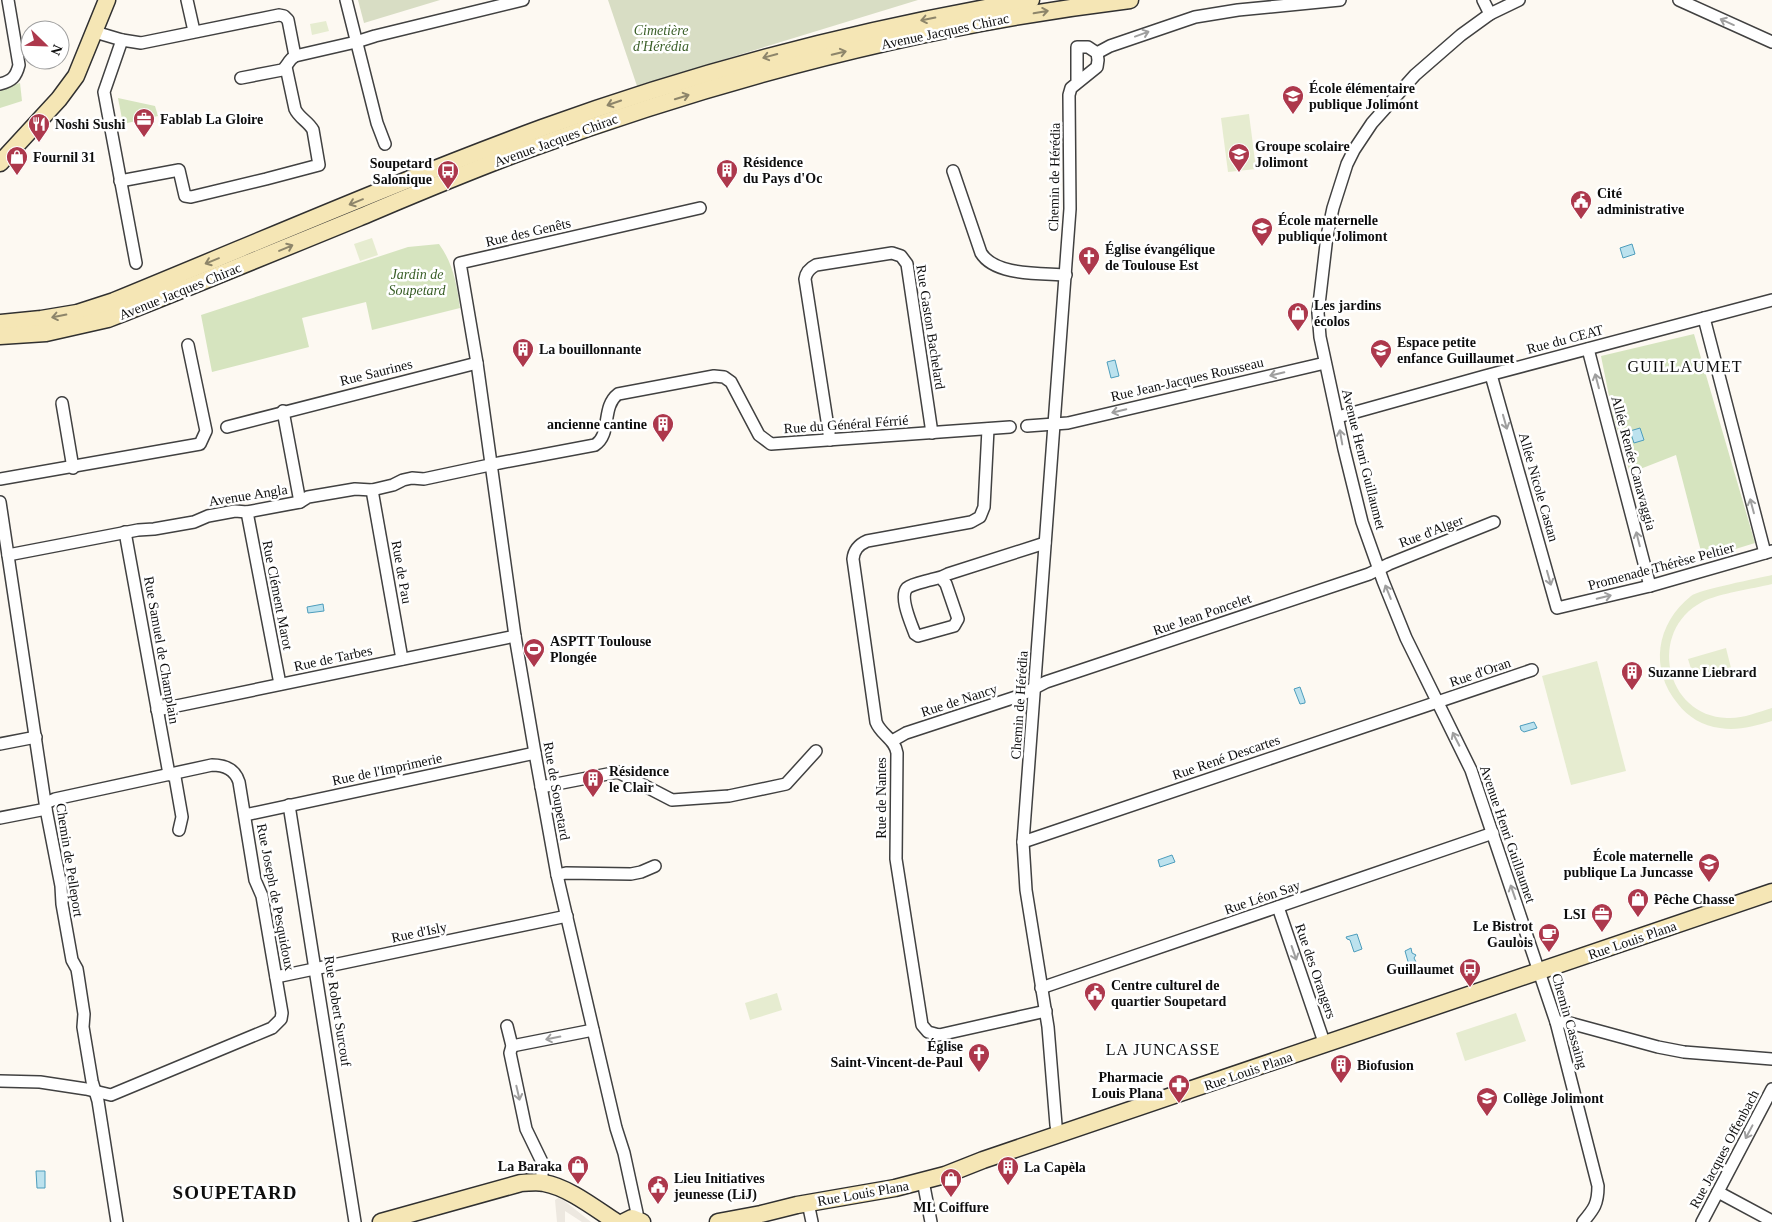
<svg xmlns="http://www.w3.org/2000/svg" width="1772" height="1222" viewBox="0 0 1772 1222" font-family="Georgia,serif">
	<rect width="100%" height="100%" fill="#fdf9f2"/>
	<!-- green -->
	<g fill="#d6e4bf">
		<path d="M20,83L22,101L0,108V89Z"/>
		<path d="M118,98L155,106L158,116L123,124Z"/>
		<path d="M439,244C453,263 457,285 460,308L372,330L366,302L302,318L309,347L212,372L201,315L408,247Z"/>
		<path d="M1694,334L1755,543L1703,559L1676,455L1630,473L1613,416L1601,356Z"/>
	</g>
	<!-- cemetery -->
	<g fill="#d8ddc4">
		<path d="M358,0H440L364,23Z"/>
		<path d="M608,0H918L637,86Z"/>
	</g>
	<!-- pitch -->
	<g fill="#e6ecd0">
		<path d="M326,21L329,31L312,35L310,24Z"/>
		<path d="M1249,114L1256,169L1228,172L1221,118Z"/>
		<path d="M372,238L378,255L360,261L354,244Z"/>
		<path d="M1772,575V584C1752,589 1720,593 1702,602C1647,631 1665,716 1727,718C1742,719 1758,712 1772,708V721C1754,726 1738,731 1720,728C1703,726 1688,717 1678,704C1649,669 1656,624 1691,596C1698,590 1759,578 1772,575Z"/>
		<path d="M1726,648L1731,668L1694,678L1688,659Z"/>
		<path d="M1597,661L1626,771L1571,785L1542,676Z"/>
		<path d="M777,993L782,1010L750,1020L745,1003Z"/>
		<path d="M1516,1013L1526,1041L1465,1061L1456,1033Z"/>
	</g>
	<!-- plaza -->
	<path fill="#ede8e0" d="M558,1198L562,1199L591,1222H582L565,1211V1222H557L555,1200Z"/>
	<!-- water -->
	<g fill="#bce2ee" stroke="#4d9dbc">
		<path d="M1632,244L1635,254L1623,258L1620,248Z"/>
		<path d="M1115,360L1119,376L1111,378L1107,362Z"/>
		<path d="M1640,428L1644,440L1634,443L1630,431Z"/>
		<path d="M323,604L324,611L308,613L307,607Z"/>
		<path d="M1300,687L1305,701V703L1300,704L1294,689Z"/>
		<path d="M1534,722L1537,728L1524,732L1521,730L1520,726Z"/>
		<path d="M1172,855L1175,862L1160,867L1158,860Z"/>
		<path d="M1357,934L1362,949L1354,952L1350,940L1347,939L1346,937Z"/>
		<path d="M1411,948L1412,953L1416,955L1414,958L1416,962L1409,965L1405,951Z"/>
		<path d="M36,1171H45V1188H37Z"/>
	</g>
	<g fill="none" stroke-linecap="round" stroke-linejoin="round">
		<!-- street casing -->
		<g stroke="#414141" stroke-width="14">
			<g id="street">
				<path d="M187,0L194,31"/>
				<path d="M346,0L377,123L385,144"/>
				<path d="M1483,0L1490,14"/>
				<path d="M1519,0L1490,14L1461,35L1415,75L1372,123L1354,150L1347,164L1333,208L1327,236L1318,313L1320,337L1344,449L1362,522L1383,581L1406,638L1471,770L1556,1022L1598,1186C1598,1204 1594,1209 1583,1222"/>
				<path d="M1679,0L1772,42"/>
				<path d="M95,32L122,40L141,43L279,15L284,16L288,20L295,56"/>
				<path d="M122,40L104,92L136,263"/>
				<path d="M1097,53L1110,46L1195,17L1238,10L1340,0"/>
				<path d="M241,78L282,70C288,66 288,60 295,56L356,42L375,36L523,0"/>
				<path d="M0,84C12,81 16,77 19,65L8,0"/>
				<path d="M953,171L981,253C995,276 1041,273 1066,275"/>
				<path d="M120,181L179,170L185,196L191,197L266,179L319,165L313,130C308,121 299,118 295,109L286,67"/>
				<path d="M1704,318L1765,553"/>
				<path d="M1588,349L1650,586"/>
				<path d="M1491,375L1557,608L1650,586L1772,551"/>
				<path d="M62,403L73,468"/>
				<path d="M283,411L300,502"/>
				<path d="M1338,417L1485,376L1772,300"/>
				<path d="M1027,426L1068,423L1325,363"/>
				<path d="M227,427L477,363"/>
				<path d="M988,429L984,507L980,517L971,522L867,541C858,545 854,550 853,559L876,722C881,735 895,739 897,753L896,859L922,1025L928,1032L939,1035L1046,1011"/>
				<path d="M830,440L805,279C806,272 810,268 816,265L892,253L901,256L907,264L932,433"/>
				<path d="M0,479L200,444L206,431L188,345"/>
				<path d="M372,490L402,659"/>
				<path d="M0,502L46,809L61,886L62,904L72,960L77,969L78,975L84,1014L83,1027L92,1081L98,1101L117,1222"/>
				<path d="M247,512L280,684"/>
				<path d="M125,532L169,774L175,777L182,817L179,830"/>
				<path d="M8,555L138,530L154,529L194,522L208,516L235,511L247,512L300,502L308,497L355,489L372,490L393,485L403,480L412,478L424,479L499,463L595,445C612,434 601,407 618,394L714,376L724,377L731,382L759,435L771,444L1010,427"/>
				<path d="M941,578L946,584L958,619L954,626L918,636L915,634C911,623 899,597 907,588C912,584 923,582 930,580C937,578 941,578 948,574L1045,543"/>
				<path d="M157,710L515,636"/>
				<path d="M892,741L906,733L1019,696L1046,682L1369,574L1389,564L1494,522"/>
				<path d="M0,744L36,737"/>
				<path d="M541,787L618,772L672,800L729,796L786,784L816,751"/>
				<path d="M289,805L355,1222"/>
				<path d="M245,815L535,753"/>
				<path d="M0,818L46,809"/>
				<path d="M1023,842L1532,670"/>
				<path d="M557,875L566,873L631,874L641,872L655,866"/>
				<path d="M1278,907L1325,1045"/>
				<path d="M276,977L567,916"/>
				<path d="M1041,988L1493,833"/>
				<path d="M1556,1022H1566L1658,1047L1684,1052L1772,1059"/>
				<path d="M507,1026L512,1046L510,1053L526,1129L542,1162V1182"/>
				<path d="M512,1046L593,1030"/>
				<path d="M0,1081L40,1082L86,1089L111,1095L272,1028L281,1019L282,1013L262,896L255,880L239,782C235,769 224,765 212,765L55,799L46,803"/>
				<path d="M1058,1135L1056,1125L1048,1027L1026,890L1023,842L1070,209L1069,95L1071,88L1097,67L1098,60L1097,53L1088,47H1077V83"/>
				<path d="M923,1181L931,1222"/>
				<path d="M1718,1192L1772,1221"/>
				<path d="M808,1203L812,1222"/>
				<path d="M636,1219L637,1213L624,1153L616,1128L557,875L535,753L515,636L477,363L460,263L700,208"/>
				<path d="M1702,1222L1772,1089"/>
			</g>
		</g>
		<!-- secondary casing -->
		<g stroke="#303030" stroke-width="19">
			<g id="secondary">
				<path d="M0,163L59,99L76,76L107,0"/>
				<path d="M0,323L41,319L77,313L114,301C256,243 398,181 542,128C701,70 865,28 1031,0"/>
				<path d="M0,336L46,333L108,319C192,286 275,252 358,218C415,194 471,170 529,149C723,78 924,25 1130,0"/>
				<path d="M381,1222L521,1183C528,1183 536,1181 544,1183C568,1187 596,1209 616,1222"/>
				<path d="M624,1222L632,1218L642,1222"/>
				<path d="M718,1222L761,1214L797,1205L895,1188L945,1175L983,1160L1772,892"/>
			</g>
		</g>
		<!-- street -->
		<use href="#street" stroke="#fff" stroke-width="11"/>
		<!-- secondary -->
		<use href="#secondary" stroke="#f5e6b5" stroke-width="16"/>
	</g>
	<!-- one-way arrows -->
	<defs><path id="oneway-shaft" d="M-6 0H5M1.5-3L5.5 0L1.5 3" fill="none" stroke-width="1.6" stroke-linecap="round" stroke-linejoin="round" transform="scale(1.25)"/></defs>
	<g stroke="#8d856a">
		<use href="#oneway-shaft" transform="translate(1041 12) rotate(-10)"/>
		<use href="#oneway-shaft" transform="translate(928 19) rotate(169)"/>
		<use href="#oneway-shaft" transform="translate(839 53) rotate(-14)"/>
		<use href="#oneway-shaft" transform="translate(770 56) rotate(165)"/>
		<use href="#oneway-shaft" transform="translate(682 97) rotate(-17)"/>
		<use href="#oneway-shaft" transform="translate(614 103) rotate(161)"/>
		<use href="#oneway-shaft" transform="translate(356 202) rotate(158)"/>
		<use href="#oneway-shaft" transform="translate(286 248) rotate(-23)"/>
		<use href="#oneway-shaft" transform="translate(212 261) rotate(158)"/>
		<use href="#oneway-shaft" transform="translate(59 316) rotate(169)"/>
	</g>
	<g stroke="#9f9f9f">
		<use href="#oneway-shaft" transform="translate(1727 22) rotate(-156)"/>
		<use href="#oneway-shaft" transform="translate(1142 34) rotate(-20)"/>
		<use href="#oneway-shaft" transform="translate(1277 374) rotate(167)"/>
		<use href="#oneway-shaft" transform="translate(1597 381) rotate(-105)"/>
		<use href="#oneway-shaft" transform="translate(1119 411) rotate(167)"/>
		<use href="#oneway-shaft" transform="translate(1505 422) rotate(74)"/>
		<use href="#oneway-shaft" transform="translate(1341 437) rotate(-100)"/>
		<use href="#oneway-shaft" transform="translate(1752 506) rotate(-105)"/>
		<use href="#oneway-shaft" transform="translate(1638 539) rotate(-104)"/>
		<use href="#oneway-shaft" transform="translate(1549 578) rotate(74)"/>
		<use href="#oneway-shaft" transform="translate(1388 592) rotate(-112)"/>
		<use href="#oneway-shaft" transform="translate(1604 597) rotate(-13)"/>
		<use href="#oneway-shaft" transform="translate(1456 739) rotate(-117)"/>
		<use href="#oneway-shaft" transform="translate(1513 892) rotate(-109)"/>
		<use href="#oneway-shaft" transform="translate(1294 953) rotate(71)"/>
		<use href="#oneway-shaft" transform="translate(553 1038) rotate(169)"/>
		<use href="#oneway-shaft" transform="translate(518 1093) rotate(77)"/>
		<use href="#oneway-shaft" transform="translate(1749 1132) rotate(118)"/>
	</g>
	<!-- icons -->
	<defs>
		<g id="school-pin" transform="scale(1.125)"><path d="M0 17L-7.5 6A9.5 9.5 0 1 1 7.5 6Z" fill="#ad384c" stroke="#fff"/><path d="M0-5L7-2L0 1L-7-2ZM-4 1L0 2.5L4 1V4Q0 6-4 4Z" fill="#fff"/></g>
		<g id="office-pin" transform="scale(1.125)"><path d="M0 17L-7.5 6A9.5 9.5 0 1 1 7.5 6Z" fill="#ad384c" stroke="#fff"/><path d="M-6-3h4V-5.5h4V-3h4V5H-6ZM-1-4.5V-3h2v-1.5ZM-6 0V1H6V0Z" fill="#fff"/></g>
		<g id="restaurant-pin" transform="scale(1.125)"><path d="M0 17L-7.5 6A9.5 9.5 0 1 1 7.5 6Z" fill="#ad384c" stroke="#fff"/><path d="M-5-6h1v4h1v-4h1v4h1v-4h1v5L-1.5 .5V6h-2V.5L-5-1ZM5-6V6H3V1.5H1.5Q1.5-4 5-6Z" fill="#fff"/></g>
		<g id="shop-pin" transform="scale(1.125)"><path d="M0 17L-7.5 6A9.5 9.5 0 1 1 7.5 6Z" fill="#ad384c" stroke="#fff"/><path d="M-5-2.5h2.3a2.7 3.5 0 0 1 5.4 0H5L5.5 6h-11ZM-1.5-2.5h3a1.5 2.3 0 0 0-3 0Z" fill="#fff"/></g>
		<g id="building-pin" transform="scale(1.125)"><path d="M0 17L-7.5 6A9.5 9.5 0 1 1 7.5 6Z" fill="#ad384c" stroke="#fff"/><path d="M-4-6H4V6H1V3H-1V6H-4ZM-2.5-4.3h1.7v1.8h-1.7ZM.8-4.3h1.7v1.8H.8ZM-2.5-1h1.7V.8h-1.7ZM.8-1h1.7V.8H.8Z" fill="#fff"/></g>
		<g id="bus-pin" transform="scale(1.125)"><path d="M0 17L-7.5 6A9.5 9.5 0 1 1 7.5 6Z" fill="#ad384c" stroke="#fff"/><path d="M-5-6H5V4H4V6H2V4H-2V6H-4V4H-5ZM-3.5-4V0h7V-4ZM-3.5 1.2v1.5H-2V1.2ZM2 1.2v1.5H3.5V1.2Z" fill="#fff"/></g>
		<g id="civic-pin" transform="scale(1.125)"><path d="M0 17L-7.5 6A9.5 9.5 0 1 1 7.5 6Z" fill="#ad384c" stroke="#fff"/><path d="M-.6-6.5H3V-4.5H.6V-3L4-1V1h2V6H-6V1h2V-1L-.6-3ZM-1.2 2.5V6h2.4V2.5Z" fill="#fff"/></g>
		<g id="church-pin" transform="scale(1.125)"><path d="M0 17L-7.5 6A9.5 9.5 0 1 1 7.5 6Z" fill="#ad384c" stroke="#fff"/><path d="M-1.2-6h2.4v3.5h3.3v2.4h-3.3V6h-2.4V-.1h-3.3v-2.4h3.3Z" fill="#fff"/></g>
		<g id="stadium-pin" transform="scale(1.125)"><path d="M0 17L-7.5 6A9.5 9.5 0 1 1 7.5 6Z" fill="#ad384c" stroke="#fff"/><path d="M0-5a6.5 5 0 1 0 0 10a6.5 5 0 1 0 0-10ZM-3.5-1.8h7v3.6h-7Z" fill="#fff"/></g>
		<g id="cafe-pin" transform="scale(1.125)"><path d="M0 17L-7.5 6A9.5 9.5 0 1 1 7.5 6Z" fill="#ad384c" stroke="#fff"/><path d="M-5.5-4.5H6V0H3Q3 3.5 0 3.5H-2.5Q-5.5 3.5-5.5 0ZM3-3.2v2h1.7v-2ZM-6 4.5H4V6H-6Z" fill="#fff"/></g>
		<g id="pharmacy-pin" transform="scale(1.125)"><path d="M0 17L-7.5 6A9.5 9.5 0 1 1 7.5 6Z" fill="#ad384c" stroke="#fff"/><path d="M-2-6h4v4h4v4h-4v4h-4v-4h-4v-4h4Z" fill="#fff"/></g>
	</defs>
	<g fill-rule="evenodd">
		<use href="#school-pin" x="1293" y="96"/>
		<use href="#office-pin" x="144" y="119"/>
		<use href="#restaurant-pin" x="39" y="124"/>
		<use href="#school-pin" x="1239" y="154"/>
		<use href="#shop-pin" x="17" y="157"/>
		<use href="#building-pin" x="727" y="170"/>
		<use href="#bus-pin" x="448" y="171"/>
		<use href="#civic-pin" x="1581" y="201"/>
		<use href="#school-pin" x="1262" y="228"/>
		<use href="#church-pin" x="1089" y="257"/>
		<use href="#shop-pin" x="1298" y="313"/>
		<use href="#building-pin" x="523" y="349"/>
		<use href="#school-pin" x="1381" y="350"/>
		<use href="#building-pin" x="663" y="424"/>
		<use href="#stadium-pin" x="534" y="649"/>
		<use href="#building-pin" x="1632" y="672"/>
		<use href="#building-pin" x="593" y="779"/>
		<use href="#school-pin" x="1709" y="864"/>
		<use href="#shop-pin" x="1638" y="899"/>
		<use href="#office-pin" x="1602" y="914"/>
		<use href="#cafe-pin" x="1549" y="934"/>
		<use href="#bus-pin" x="1470" y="969"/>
		<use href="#civic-pin" x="1095" y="993"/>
		<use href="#church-pin" x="979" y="1054"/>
		<use href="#building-pin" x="1341" y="1065"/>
		<use href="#pharmacy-pin" x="1179" y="1085"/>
		<use href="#school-pin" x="1487" y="1098"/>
		<use href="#shop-pin" x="578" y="1166"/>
		<use href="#building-pin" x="1008" y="1167"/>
		<use href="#shop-pin" x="951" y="1179"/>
		<use href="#civic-pin" x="658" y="1186"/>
	</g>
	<g text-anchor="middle" stroke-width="5" stroke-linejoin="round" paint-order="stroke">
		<!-- park labels -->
		<g font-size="14" font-style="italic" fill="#395e27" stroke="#fff">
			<text x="661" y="35">Cimetière<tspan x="661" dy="16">d'Hérédia</tspan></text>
			<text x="417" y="279">Jardin de<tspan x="417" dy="16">Soupetard</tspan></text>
		</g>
		<!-- street labels -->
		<g font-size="14" fill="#0e0e0e" stroke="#fff">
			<text transform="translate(945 31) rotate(-12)" y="5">Avenue Jacques Chirac</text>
			<text transform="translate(556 140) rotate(-20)" y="5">Avenue Jacques Chirac</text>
			<text transform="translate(1054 177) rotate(-89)" y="5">Chemin de Hérédia</text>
			<text transform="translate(528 232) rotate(-13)" y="5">Rue des Genêts</text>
			<text transform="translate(180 291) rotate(-22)" y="5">Avenue Jacques Chirac</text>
			<text transform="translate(931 327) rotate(81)" y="5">Rue Gaston Bachelard</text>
			<text transform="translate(1565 339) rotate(-15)" y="5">Rue du CEAT</text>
			<text transform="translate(376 372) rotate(-14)" y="5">Rue Saurines</text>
			<text transform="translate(1187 379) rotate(-13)" y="5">Rue Jean-Jacques Rousseau</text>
			<text transform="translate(846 424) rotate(-4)" y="5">Rue du Général Férrié</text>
			<text transform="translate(1364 459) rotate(76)" y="5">Avenue Henri Guillaumet</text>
			<text transform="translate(1634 463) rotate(75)" y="5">Allée Renée Canavaggia</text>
			<text transform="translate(1539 487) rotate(74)" y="5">Allée Nicole Castan</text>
			<text transform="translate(248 495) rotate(-9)" y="5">Avenue Angla</text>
			<text transform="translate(1431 531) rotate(-21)" y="5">Rue d'Alger</text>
			<text transform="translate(1661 566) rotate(-15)" y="5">Promenade Thérèse Peltier</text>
			<text transform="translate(402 572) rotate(80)" y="5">Rue de Pau</text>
			<text transform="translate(278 595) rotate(79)" y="5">Rue Clément Marot</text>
			<text transform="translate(1202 614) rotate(-19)" y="5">Rue Jean Poncelet</text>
			<text transform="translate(162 650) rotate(80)" y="5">Rue Samuel de Champlain</text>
			<text transform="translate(333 658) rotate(-12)" y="5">Rue de Tarbes</text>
			<text transform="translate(1480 672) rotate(-19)" y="5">Rue d'Oran</text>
			<text transform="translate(959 700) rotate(-18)" y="5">Rue de Nancy</text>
			<text transform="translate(1019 705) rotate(-86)" y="5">Chemin de Hérédia</text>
			<text transform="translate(1226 757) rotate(-19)" y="5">Rue René Descartes</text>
			<text transform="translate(387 769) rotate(-12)" y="5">Rue de l'Imprimerie</text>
			<text transform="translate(557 791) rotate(80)" y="5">Rue de Soupetard</text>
			<text transform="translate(881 798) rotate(-90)" y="5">Rue de Nantes</text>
			<text transform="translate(1508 834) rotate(71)" y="5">Avenue Henri Guillaumet</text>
			<text transform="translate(70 860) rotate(81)" y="5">Chemin de Pelleport</text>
			<text transform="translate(276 897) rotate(79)" y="5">Rue Joseph de Pesquidoux</text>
			<text transform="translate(1262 897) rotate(-19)" y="5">Rue Léon Say</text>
			<text transform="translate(419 932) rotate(-12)" y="5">Rue d'Isly</text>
			<text transform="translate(1632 940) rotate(-19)" y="5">Rue Louis Plana</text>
			<text transform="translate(1316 971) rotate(71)" y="5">Rue des Orangers</text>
			<text transform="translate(338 1011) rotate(81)" y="5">Rue Robert Surcouf</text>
			<text transform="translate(1570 1021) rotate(74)" y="5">Chemin Cassaing</text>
			<text transform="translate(1248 1071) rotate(-19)" y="5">Rue Louis Plana</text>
			<text transform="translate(1724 1149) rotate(-62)" y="5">Rue Jacques Offenbach</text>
			<text transform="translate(863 1193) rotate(-10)" y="5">Rue Louis Plana</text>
		</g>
		<!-- poi labels -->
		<g font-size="14" font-weight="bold" fill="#0e0e0e" stroke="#fff" text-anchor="start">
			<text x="1309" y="93">École élémentaire<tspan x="1309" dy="16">publique Jolimont</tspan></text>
			<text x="160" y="124">Fablab La Gloire</text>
			<text x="55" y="129">Noshi Sushi</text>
			<text x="1255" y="151">Groupe scolaire<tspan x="1255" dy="16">Jolimont</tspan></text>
			<text x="33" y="162">Fournil 31</text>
			<text x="743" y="167">Résidence<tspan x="743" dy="16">du Pays d'Oc</tspan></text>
			<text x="432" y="168" text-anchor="end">Soupetard<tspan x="432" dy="16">Salonique</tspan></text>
			<text x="1597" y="198">Cité<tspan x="1597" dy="16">administrative</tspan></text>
			<text x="1278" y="225">École maternelle<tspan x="1278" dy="16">publique Jolimont</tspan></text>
			<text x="1105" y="254">Église évangélique<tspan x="1105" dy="16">de Toulouse Est</tspan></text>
			<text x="1314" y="310">Les jardins<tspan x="1314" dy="16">écolos</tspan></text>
			<text x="1397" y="347">Espace petite<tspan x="1397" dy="16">enfance Guillaumet</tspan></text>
			<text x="539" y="354">La bouillonnante</text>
			<text x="647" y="429" text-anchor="end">ancienne cantine</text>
			<text x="550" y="646">ASPTT Toulouse<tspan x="550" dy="16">Plongée</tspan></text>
			<text x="1648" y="677">Suzanne Liebrard</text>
			<text x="609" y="776">Résidence<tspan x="609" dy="16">le Clair</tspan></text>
			<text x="1693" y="861" text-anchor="end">École maternelle<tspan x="1693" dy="16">publique La Juncasse</tspan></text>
			<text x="1654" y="904">Pêche Chasse</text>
			<text x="1586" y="919" text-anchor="end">LSI</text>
			<text x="1533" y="931" text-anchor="end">Le Bistrot<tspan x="1533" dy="16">Gaulois</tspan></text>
			<text x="1454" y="974" text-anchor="end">Guillaumet</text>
			<text x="1111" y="990">Centre culturel de<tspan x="1111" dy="16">quartier Soupetard</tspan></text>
			<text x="963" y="1051" text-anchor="end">Église<tspan x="963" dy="16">Saint-Vincent-de-Paul</tspan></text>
			<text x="1357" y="1070">Biofusion</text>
			<text x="1163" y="1082" text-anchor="end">Pharmacie<tspan x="1163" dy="16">Louis Plana</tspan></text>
			<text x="1503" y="1103">Collège Jolimont</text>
			<text x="562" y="1171" text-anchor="end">La Baraka</text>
			<text x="1024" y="1172">La Capèla</text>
			<text x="674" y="1183">Lieu Initiatives<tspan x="674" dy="16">jeunesse (LiJ)</tspan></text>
			<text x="951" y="1212" text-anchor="middle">ML Coiffure</text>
		</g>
		<!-- quarter labels -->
		<g font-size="16" letter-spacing="1" fill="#0e0e0e" stroke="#fff">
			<text x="1685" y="372">GUILLAUMET</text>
			<text x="1163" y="1055">LA JUNCASSE</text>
		</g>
		<!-- district labels -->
		<g font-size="19" font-weight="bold" letter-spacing="1" fill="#0e0e0e" stroke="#fff">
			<text x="235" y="1199">SOUPETARD</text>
		</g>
	</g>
	<!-- north arrow -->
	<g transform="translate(45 45) rotate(113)"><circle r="24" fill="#ffffff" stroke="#9f9f9f"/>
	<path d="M0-4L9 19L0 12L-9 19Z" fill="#ad384c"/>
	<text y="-8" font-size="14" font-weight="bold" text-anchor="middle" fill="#0e0e0e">N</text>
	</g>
</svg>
